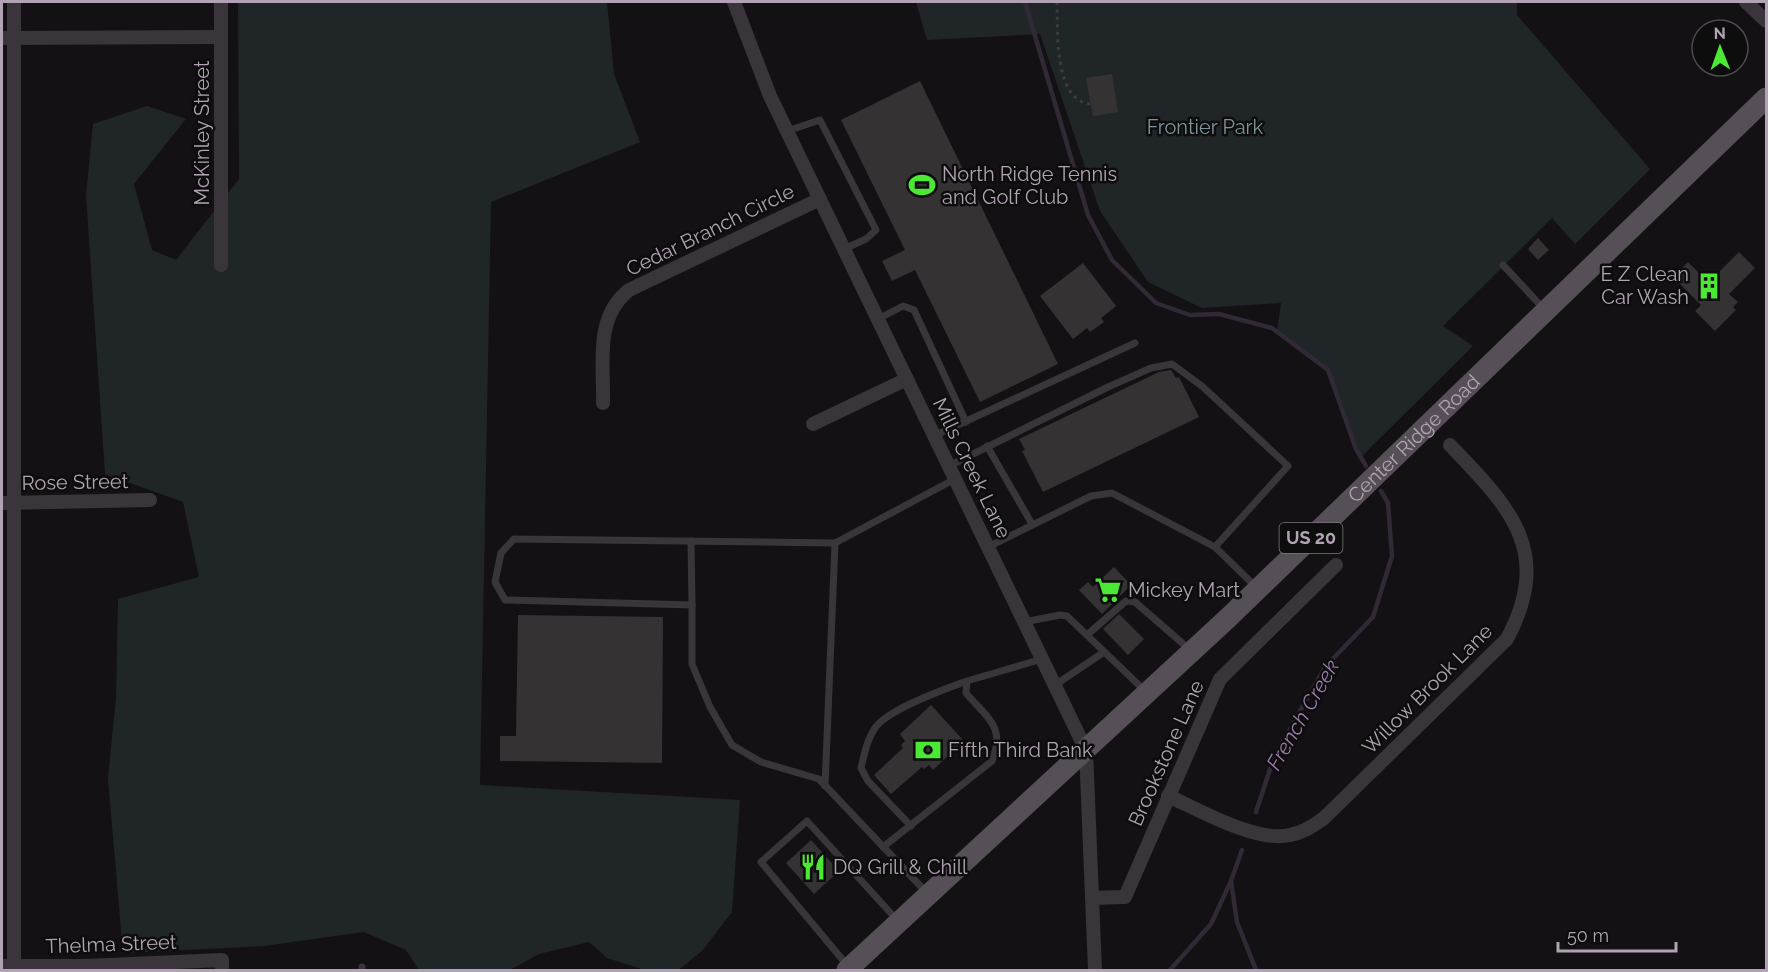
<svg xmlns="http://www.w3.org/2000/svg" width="1768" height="972" viewBox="0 0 1768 972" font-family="Raleway,sans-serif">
	<rect width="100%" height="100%" fill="#131113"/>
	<!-- green -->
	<g fill="#202627">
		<path d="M238,2H607L614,74L640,142L491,202L480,785L740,800L732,912L702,951L678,970H645L607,958L589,942L539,954L510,970H419L406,950L364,932L264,946L123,953L108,779L116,697L118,599L199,577L183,502L105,474L86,195L93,124L147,106L186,119L134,184L152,250L176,260L239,179Z"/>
		<path d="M916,2H1517V15L1650,169L1575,244L1552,218L1443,326L1473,346L1361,457L1328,370L1277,331L1281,303L1202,308L1148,282L1100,211L1040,34L927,40Z"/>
	</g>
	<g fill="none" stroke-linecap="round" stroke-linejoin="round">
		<!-- stream -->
		<g stroke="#312936" stroke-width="4.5">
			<path d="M1025,2L1088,215L1112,260L1156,303L1190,315L1219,314L1272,328L1328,370L1356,449L1366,466"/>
			<path d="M1256,812L1274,757L1325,667L1373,617L1392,556L1388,503L1381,491"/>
			<path d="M1231,881L1237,922L1256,970"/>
			<path d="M1170,970L1211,924L1231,881L1242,850"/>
		</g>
	</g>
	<!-- building -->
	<g fill="#353234">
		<path d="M1112,74L1118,112L1093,116L1086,78Z"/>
		<path d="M920,81L1058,364L980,402L915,270L892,281L882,261L905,250L841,120Z"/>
		<path d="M1538,238L1549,250L1538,260L1528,249Z"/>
		<path d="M1739,252L1755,268L1729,294L1738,302L1733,307L1736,310L1715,331L1695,311L1701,305L1673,277L1688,262L1701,275L1705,271L1712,279Z"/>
		<path d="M1083,263L1116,306L1101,318L1104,322L1090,332L1087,328L1073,339L1040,296Z"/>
		<path d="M1171,370L1176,378L1179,377L1199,417L1043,492L1022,451L1025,450L1019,439L1159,372Z"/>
		<path d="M1114,567L1131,585L1102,614L1079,590L1088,582L1093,587Z"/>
		<path d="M1119,614L1144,639L1128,655L1103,629Z"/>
		<path d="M518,615L663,617L662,763L500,761V736H516Z"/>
		<path d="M931,705L964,741L933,770L929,765L924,769L922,767L891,794L874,775L903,748L901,745L905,741L900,734Z"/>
		<path d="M811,840L839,871L814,894L786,863Z"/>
	</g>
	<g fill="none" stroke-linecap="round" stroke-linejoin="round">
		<!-- path -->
		<path stroke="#403b41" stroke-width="3" stroke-dasharray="3 4.5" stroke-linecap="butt" d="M1057,2C1058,29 1053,101 1091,104"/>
		<!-- service -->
		<g stroke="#3a353a" stroke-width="7">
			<path d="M787,131L820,120L876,230L866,239L844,249"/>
			<path d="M1503,265L1544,309"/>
			<path d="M878,319L903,306L914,310L966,422"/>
			<path d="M934,436L1135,343"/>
			<path d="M987,446L1032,524"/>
			<path d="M949,466L1108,387L1151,368L1172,364L1203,387L1288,466L1215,547L1256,587"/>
			<path d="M691,541L692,605"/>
			<path d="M988,547L1091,496L1112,493L1215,547"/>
			<path d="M1024,622L1060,615L1067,616L1144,690"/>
			<path d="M1087,635L1126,601L1135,602L1189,649"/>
			<path d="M1055,685L1104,652"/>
			<path d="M825,786L835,543"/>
			<path d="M911,826L868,781L861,768C864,755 867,740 875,728C888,709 945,689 967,681"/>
			<path d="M883,847L992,761C1006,726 987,718 966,693L967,681L1042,659"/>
			<path d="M927,893L819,779L761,762L732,745L710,707L692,664V605L505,600L495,582L501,553L514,539L835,543L955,479"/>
			<path d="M847,965L761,862L807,821L897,920"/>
			<path d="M362,967V970"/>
		</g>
		<!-- minor -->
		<g stroke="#3a353a" stroke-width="14">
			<path d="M221,2V265"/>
			<path d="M734,2L770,96L1086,750L1095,970"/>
			<path d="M1746,2L1766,21"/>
			<path d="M2,38L221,37"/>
			<path d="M603,403C604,363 594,318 629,290L820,199"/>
			<path d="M813,424L907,379"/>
			<path d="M2,503L150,500"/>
			<path d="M1168,796C1200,810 1256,843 1290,835C1303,833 1312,826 1323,819L1507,639C1554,550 1509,507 1450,445"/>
			<path d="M1092,898L1125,897L1220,679L1336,565"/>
			<path d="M2,966H86L222,960V970"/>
			<path d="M14,966V2"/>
		</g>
		<!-- primary -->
		<path stroke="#564f57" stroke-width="21" id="s1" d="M847,970L1228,618L1766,98"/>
	</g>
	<!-- icons -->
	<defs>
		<g id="stadium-bare" transform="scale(2.07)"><path d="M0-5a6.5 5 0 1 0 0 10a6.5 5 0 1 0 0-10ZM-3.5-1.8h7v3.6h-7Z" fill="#4ce934" stroke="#0e0d0e" stroke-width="2.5" paint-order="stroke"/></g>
		<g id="building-bare" transform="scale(2.07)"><path d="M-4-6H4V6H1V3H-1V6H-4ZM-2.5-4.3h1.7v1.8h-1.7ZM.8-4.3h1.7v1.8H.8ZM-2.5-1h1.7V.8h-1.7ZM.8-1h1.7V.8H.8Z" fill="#4ce934" stroke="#0e0d0e" stroke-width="2.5" paint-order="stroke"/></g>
		<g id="supermarket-bare" transform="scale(2.07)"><path d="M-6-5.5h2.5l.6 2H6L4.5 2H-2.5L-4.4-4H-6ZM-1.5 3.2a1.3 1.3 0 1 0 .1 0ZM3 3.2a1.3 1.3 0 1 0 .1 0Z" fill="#4ce934" stroke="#0e0d0e" stroke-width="2.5" paint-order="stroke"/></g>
		<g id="bank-bare" transform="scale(2.07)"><path d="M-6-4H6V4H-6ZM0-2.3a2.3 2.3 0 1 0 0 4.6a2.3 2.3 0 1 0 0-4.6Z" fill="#4ce934" stroke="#0e0d0e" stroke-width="2.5" paint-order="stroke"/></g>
		<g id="restaurant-bare" transform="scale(2.07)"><path d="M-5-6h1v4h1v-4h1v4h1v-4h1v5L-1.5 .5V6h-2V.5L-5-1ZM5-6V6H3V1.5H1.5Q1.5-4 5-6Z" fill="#4ce934" stroke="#0e0d0e" stroke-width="2.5" paint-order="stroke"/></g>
	</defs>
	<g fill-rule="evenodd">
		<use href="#stadium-bare" x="922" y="185"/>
		<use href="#building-bare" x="1709" y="286"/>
		<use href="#supermarket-bare" x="1108" y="590"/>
		<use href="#bank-bare" x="928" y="750"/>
		<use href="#restaurant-bare" x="813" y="867"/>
	</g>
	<g text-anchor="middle" stroke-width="5" stroke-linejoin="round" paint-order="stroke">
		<!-- shield labels -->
		<rect fill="#0e0d0e" stroke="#807682" stroke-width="1.5" x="1279.5" y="523" width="63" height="30" rx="4.5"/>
		<g font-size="18" font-weight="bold" fill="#b1a3b3">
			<text x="1311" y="544">US 20</text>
		</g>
		<!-- park labels -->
		<g font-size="20" fill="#7b949d" stroke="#0e0d0e">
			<text x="1205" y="134">Frontier Park</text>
		</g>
		<!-- street labels -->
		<g font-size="20" fill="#b1a3b3" stroke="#0e0d0e">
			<text transform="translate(202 133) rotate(-90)" y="7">McKinley Street</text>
			<text transform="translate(710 230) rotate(-26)" y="7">Cedar Branch Circle</text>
			<text dy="7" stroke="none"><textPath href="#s1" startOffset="777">Center Ridge Road</textPath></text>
			<text transform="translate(972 468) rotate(64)" y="7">Mills Creek Lane</text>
			<text transform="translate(75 482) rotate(-1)" y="7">Rose Street</text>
			<text transform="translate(1427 689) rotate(-45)" y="7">Willow Brook Lane</text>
			<text transform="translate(1166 753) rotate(-66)" y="7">Brookstone Lane</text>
			<text transform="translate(111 944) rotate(-2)" y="7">Thelma Street</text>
		</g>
		<!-- poi labels -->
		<g font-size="20" fill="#b1a3b3" stroke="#0e0d0e" text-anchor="start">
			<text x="942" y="181">North Ridge Tennis<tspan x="942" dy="23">and Golf Club</tspan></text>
			<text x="1689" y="281" text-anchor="end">E Z Clean<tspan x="1689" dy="23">Car Wash</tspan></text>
			<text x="1128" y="597">Mickey Mart</text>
			<text x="948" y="757">Fifth Third Bank</text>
			<text x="833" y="874">DQ Grill &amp; Chill</text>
		</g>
		<!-- water labels -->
		<g font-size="21" font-style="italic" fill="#9d7bad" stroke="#0e0d0e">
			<text transform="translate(1303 715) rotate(-60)" y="7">French Creek</text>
		</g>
	</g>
	<!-- border -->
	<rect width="1768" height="972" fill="none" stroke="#b1a3b3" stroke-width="6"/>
	<!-- north arrow -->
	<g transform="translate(1720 48) rotate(359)"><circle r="28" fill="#0e0d0e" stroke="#4f4950" stroke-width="1.5"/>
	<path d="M0-4.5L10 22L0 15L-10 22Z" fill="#4ce934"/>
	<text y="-9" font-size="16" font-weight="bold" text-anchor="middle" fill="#b1a3b3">N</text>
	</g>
	<!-- scale -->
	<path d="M1558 942v9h118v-9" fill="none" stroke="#b1a3b3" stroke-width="3"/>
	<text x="1567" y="942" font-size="18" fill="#b1a3b3" stroke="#0e0d0e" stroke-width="4.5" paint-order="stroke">50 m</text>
</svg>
